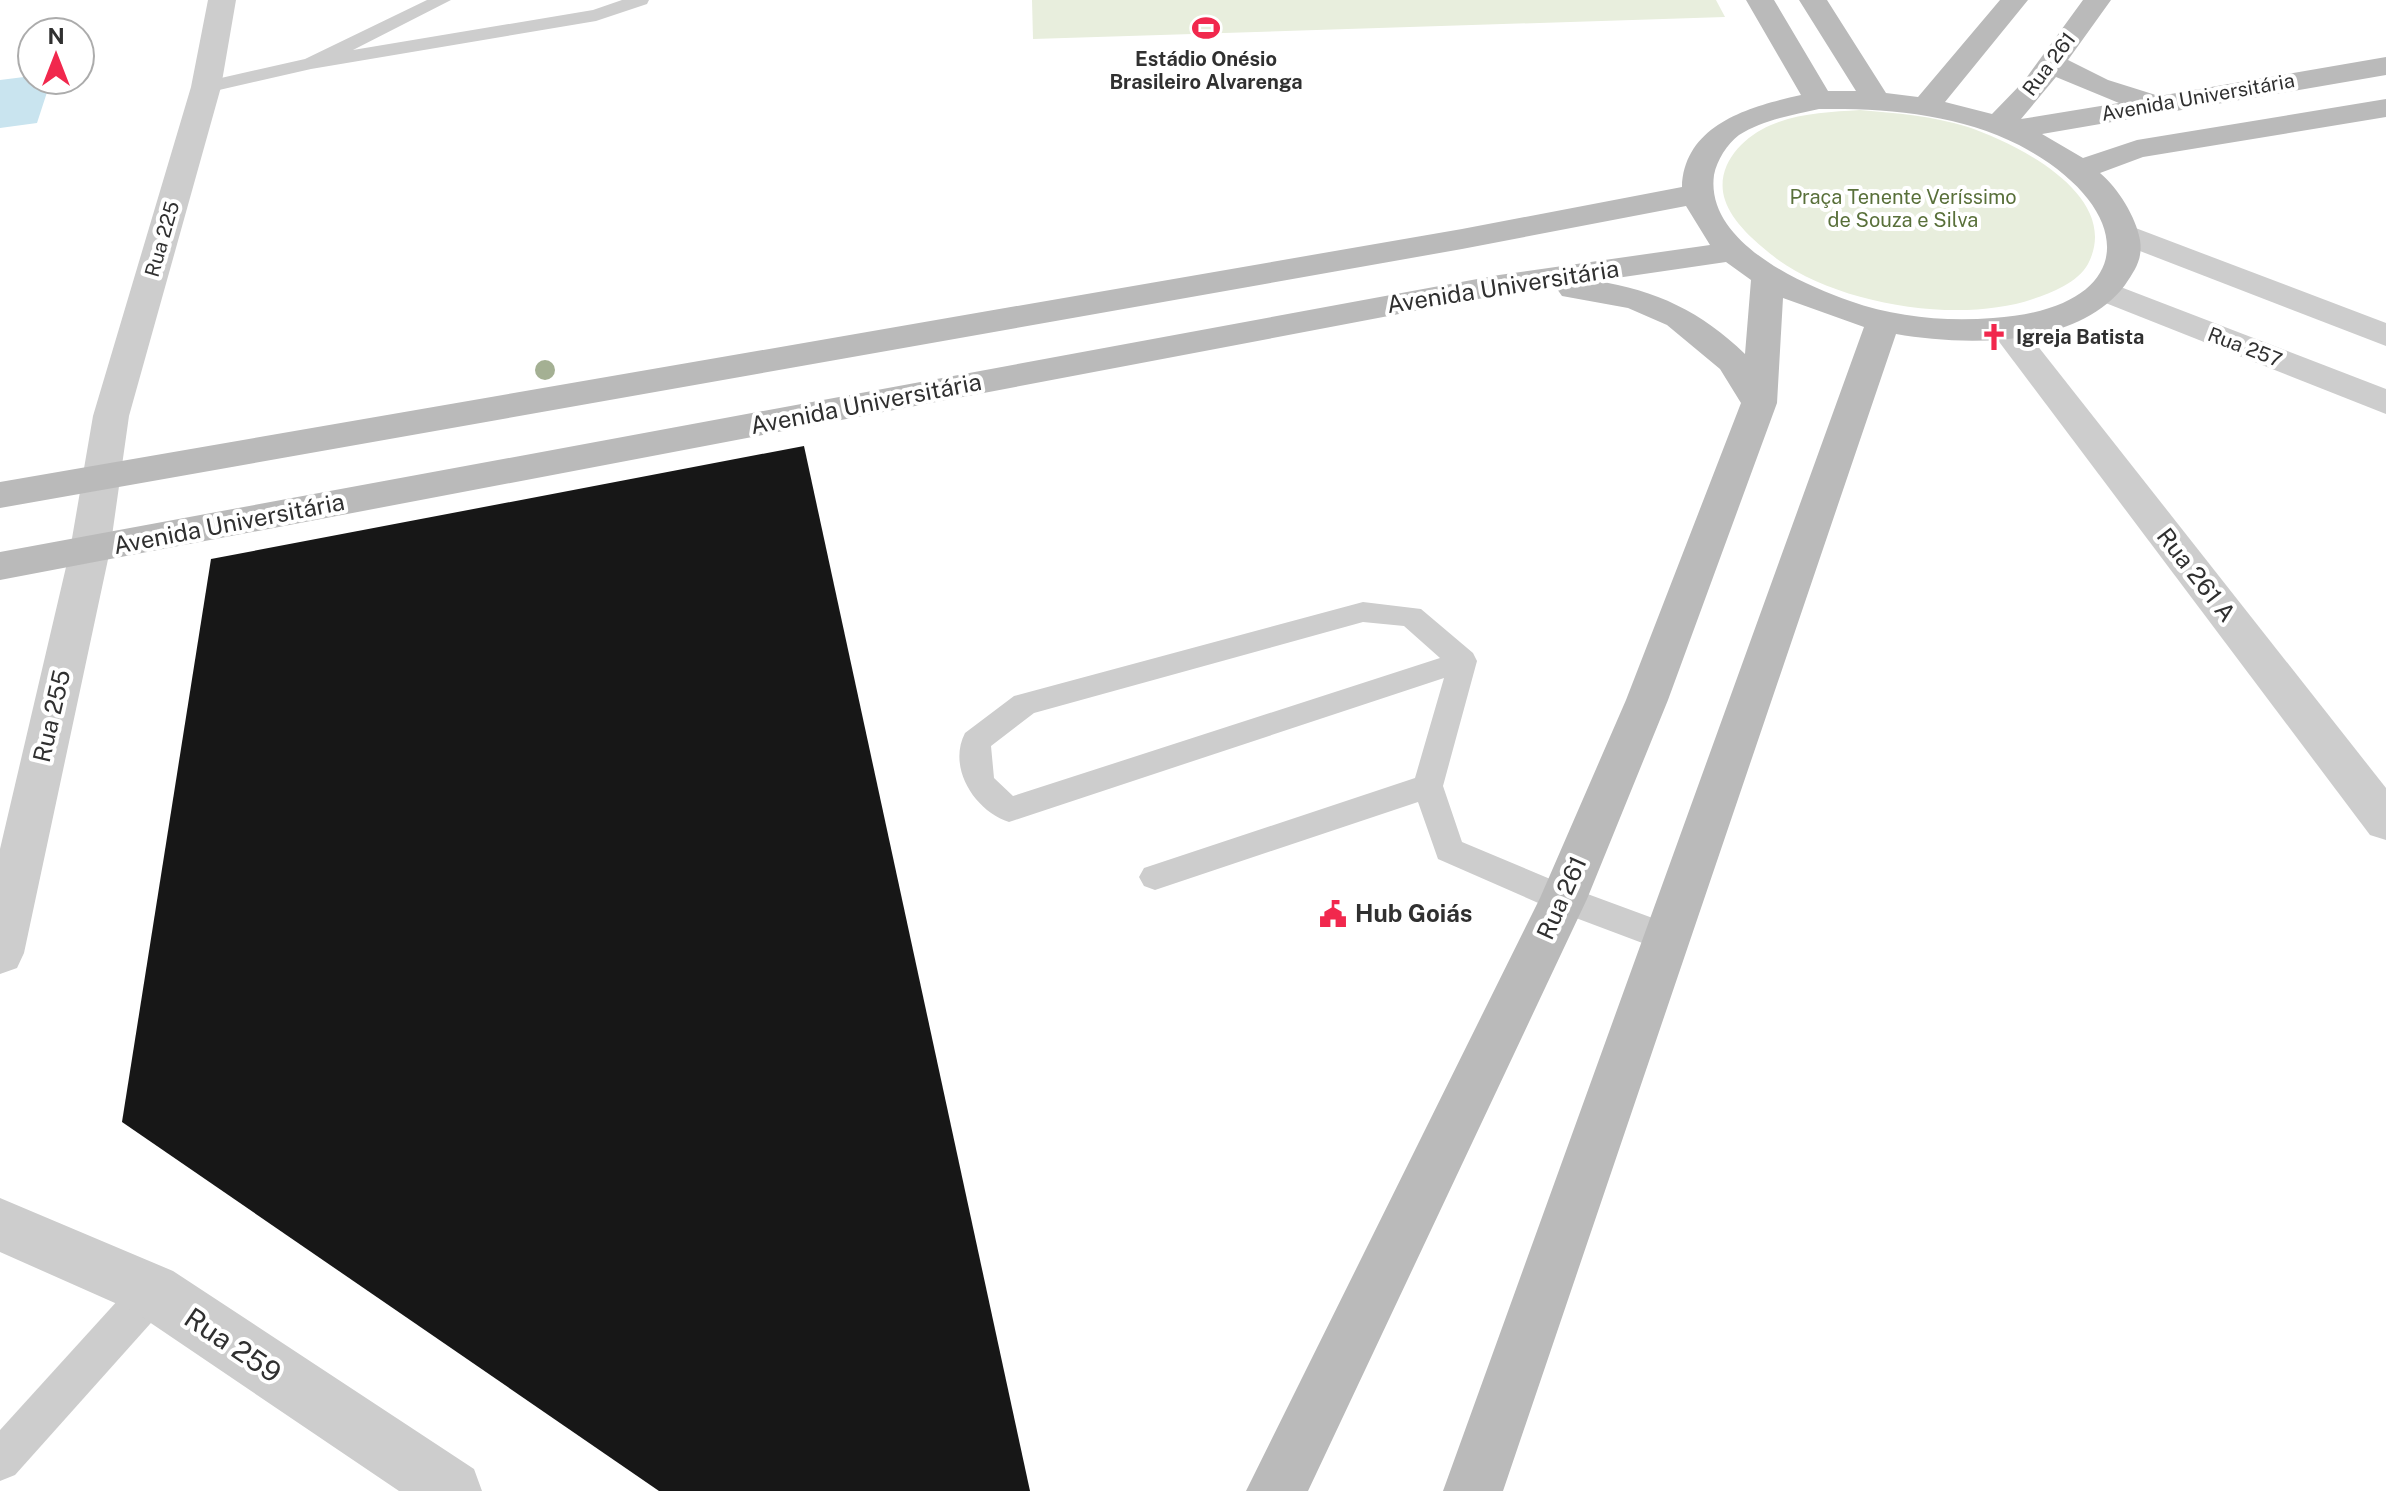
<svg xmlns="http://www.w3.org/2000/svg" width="2386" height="1491" viewBox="0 0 2386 1491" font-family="'Public Sans',sans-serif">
	<rect width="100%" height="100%" fill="#fff"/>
	<!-- green -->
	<g fill="#e8eedd">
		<path d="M1032,0H1716L1725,17L1033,39Z"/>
		<path d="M1860,110C1896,113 1933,116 1968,127C2018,144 2123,196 2088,264C2078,282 2052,293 2033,299C1960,324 1840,305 1777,259C1758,244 1733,224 1725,200C1714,167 1742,137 1771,125C1799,113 1830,112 1860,110Z"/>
	</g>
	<!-- water -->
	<path fill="#c9e4ef" d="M32,76V80H51L37,123L0,128V80Z"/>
	<!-- building -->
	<path fill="#171717" d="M804,446L1030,1491H659L122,1122L211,559Z"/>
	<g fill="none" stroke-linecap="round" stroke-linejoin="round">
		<!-- service -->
		<g fill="#cdcdcd" fill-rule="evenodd">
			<path d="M427,0H451L353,50L593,10L622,0H649L647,4L596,21L311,69L206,93L196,87L199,83L305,59Z"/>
			<path d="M1363,602L1421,609L1473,653L1477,661L1443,786L1462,842L1574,889L1677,927L1681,937L1677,947L1665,951L1653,947L1552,909L1438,859L1418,802L1155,890L1144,886L1139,877L1144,868L1415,778L1444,678L1009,822C975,811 947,768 965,733L1014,696ZM1363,622L1404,626L1440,658L1013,796L994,778L991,746L1034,713Z"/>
			<path d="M153,1272L167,1277L172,1291L167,1305L15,1475L0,1481V1430L139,1277Z"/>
		</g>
		<!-- minor -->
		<g fill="#cdcdcd" fill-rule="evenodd">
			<path d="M208,0H236L221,87L129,416L110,550L24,953L17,968L0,974V849L70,550L93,416L191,87Z"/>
			<path d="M2125,224L2386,323V346L2114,241L2109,234L2114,227Z"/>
			<path d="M2105,281L2386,389V414L2093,298L2088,291L2093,284Z"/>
			<path d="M2006,317L2018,321L2386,788V840L2370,835L1994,335L1989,328L1994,321Z"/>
			<path d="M0,1198L173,1271L474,1469L482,1491H399L133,1311L0,1252Z"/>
		</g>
		<!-- secondary -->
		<path fill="#bababa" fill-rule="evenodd" d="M1746,0H1774L1828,91H1856L1799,0H1827L1886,93L1918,97L2000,0H2028L1945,102L1992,114L2024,81L2083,0H2111L2068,60L2108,80L2159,96L2386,57V75L2042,134L2083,158L2137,140L2386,99V117L2143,157L2100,173C2118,188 2136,217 2140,240C2143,259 2135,270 2125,285C2078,348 1966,346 1896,334L1503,1491H1443L1864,327L1783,298L1777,403L1668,700L1587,899L1308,1491H1246L1540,898L1626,700L1741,403L1720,369L1667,325L1628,308L1562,296L1557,289L1559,286L1499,295L0,580V552L1499,275L1710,245L1686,206L1462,249L0,508V482L1462,229L1682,187C1684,124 1751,106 1801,95ZM2056,77L2119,103L2021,119ZM1819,109C1886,108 1959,114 2019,145C2139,208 2142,308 1993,318C1946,322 1895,317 1850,301C1800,284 1705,241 1714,175C1717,160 1727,144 1739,135C1763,120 1792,115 1819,109ZM1726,262L1751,280L1745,354C1702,312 1656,290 1596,281Z"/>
	</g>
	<!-- trees -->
	<circle fill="#a4b093" cx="545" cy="370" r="10"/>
	<!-- icons -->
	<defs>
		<g id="stadium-bare" transform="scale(2.16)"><path d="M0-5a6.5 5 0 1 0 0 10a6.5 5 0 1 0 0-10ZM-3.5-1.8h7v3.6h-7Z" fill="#f1284d" stroke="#fff" stroke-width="2.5" paint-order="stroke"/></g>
		<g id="church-bare" transform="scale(2.16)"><path d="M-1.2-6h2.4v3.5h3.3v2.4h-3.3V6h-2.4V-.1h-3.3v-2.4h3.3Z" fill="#f1284d" stroke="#fff" stroke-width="2.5" paint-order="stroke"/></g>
		<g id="civic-bare" transform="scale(2.16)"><path d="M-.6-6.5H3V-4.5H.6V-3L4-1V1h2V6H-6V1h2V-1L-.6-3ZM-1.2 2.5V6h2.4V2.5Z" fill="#f1284d" stroke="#fff" stroke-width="2.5" paint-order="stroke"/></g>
	</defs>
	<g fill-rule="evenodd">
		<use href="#stadium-bare" x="1206" y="28"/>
		<use href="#church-bare" x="1994" y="337"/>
		<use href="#civic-bare" x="1333" y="914"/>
	</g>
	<g text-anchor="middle" stroke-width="8" stroke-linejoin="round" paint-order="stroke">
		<!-- far-poi labels -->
		<g font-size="20" font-weight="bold" fill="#303030" stroke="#fff">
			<text x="1206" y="66">Estádio Onésio<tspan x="1206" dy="23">Brasileiro Alvarenga</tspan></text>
			<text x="2016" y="344" text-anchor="start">Igreja Batista</text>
		</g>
		<!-- far-street labels -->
		<g font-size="20" fill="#303030" stroke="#fff">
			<text transform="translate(2049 64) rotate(-53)" y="7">Rua 261</text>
			<text transform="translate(2198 97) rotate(-10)" y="7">Avenida Universitária</text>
			<text transform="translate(162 239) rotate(-74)" y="7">Rua 225</text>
			<text transform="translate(2245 347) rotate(21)" y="7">Rua 257</text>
		</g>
		<!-- far-park labels -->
		<g font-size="20" fill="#59703a" stroke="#fff">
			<text x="1903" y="204">Praça Tenente Veríssimo<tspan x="1903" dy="23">de Souza e Silva</tspan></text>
		</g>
		<!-- street labels -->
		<g font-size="24" fill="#303030" stroke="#fff">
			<text transform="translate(1503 287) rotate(-9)" y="8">Avenida Universitária</text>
			<text transform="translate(866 404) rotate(-11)" y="8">Avenida Universitária</text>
			<text transform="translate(229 524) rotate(-11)" y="8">Avenida Universitária</text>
			<text transform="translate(2196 575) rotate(52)" y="8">Rua 261 A</text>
			<text transform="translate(52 716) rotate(-77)" y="8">Rua 255</text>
			<text transform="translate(1562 898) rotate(-66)" y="8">Rua 261</text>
		</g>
		<!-- poi labels -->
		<g font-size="24" font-weight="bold" fill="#303030" stroke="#fff" text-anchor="start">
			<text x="1355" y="922">Hub Goiás</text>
		</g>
		<!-- near-street labels -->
		<g font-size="28" fill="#303030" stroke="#fff">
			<text transform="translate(233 1345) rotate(34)" y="10">Rua 259</text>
		</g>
	</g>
	<!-- north arrow -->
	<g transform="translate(56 56)"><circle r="38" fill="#ffffff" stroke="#acacac" stroke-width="2"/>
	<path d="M0-6L14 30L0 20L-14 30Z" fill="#f1284d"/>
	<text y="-12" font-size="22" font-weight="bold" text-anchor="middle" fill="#303030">N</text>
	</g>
</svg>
